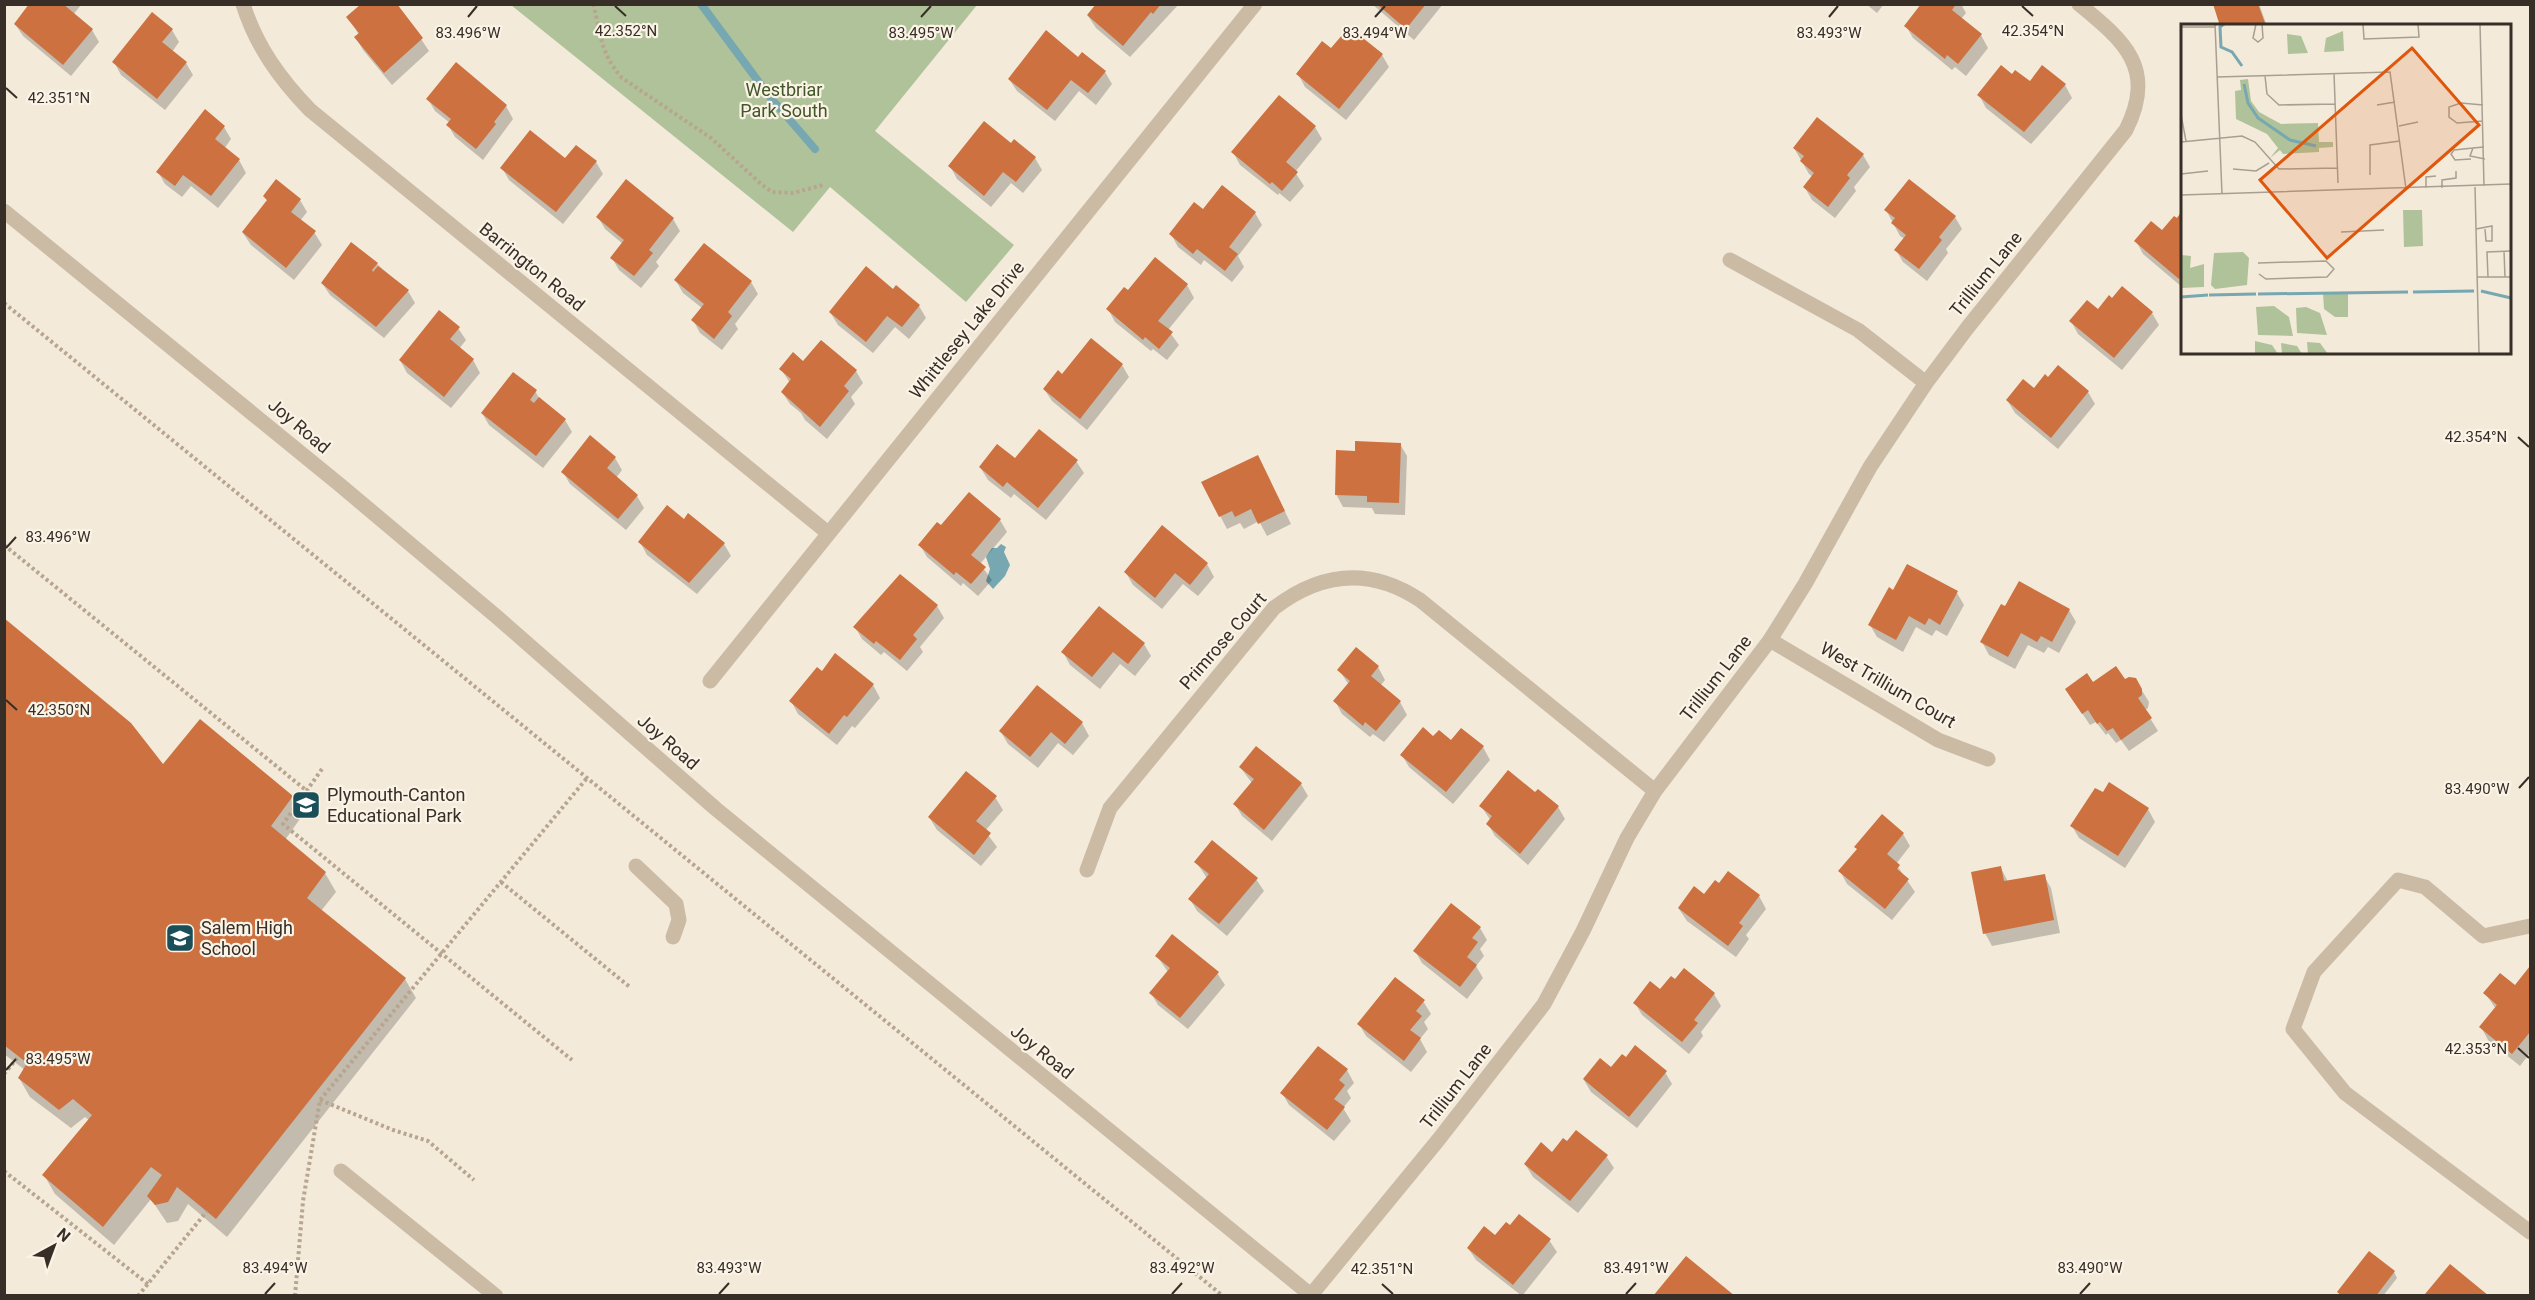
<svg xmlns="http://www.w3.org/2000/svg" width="2535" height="1300" viewBox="0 0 2535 1300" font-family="Roboto,sans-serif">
	<rect width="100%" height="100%" fill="#f3eada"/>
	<!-- green -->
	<path fill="#b0c299" d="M511,5H977L875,131L1014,245L966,302L830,187L793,232Z"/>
	<!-- water -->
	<path fill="#77a8b1" d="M1001,544L1006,547L1004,552L1010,565L1005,576L993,589L986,581L990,569L986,557L992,548H997Z"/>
	<!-- shadow -->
	<g fill="#0003">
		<path d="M31,4L81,5L73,15L92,30L99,42L71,76L23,36L15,24Z"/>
		<path d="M1097,4H1179L1130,57L1096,28L1088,16Z"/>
		<path d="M1372,4H1443L1414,40Z"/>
		<path d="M1866,4H1884L1877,13Z"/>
		<path d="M1919,4H1961L1966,13L1961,19L1981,35L1988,48L1966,76L1955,67L1952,70L1913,38L1906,26L1921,8Z"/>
		<path d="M2215,4H2259L2267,26H2222Z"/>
		<path d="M348,17L421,39L429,51L392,85L363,50L356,38L359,35Z"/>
		<path d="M172,30L179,42L172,52L186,63L193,75L165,110L121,75L114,62Z"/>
		<path d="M1331,50L1382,55L1389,67L1346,120L1305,87L1298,74Z"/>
		<path d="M1079,59L1105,72L1112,84L1096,105L1079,91L1055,121L1017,91L1009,79Z"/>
		<path d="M456,64L506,106L513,119L483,160L455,137L448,125L450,123L435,111L428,99Z"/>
		<path d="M2043,67L2065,85L2072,98L2031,144L1986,108L1979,95L2012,76L2030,83Z"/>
		<path d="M224,127L231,139L224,149L239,160L246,173L218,208L191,186L182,197L165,184L158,172Z"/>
		<path d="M1315,127L1322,139L1295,172L1304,186L1290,202L1279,193L1278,195L1240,165L1233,152Z"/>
		<path d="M1011,145L1035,158L1042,170L1023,193L1011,183L991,207L957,179L950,166Z"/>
		<path d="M1794,148L1863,155L1870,167L1854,187L1856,191L1835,218L1812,200L1805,188L1813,177L1809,174Z"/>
		<path d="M566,160L596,162L603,174L563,224L509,180L502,168Z"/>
		<path d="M264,196L300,200L307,212L300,221L314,232L322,245L294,280L251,245L243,233L268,202Z"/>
		<path d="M1886,210L1955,217L1962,229L1946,249L1948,253L1927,281L1903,262L1896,250L1905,239L1900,236Z"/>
		<path d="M1204,211L1255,213L1262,225L1238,256L1244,267L1232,282L1204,260L1201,265L1178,247L1171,234Z"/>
		<path d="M2182,213V287L2143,254L2136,241L2162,232Z"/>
		<path d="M598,217L673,219L680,231L656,262L659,266L641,288L619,270L612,258L623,244L605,229Z"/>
		<path d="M704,245L751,282L758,294L735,324L738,329L722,350L700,333L693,320L702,308L683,293L676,281Z"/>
		<path d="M1155,259L1187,285L1194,298L1168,330L1179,345L1167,360L1153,349L1151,351L1115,322L1108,309L1129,292Z"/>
		<path d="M377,264L408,291L415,303L384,338L330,295L322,283Z"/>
		<path d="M2112,300L2152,313L2159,325L2122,370L2078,334L2071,321L2098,311Z"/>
		<path d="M919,306L926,318L909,339L895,327L873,353L838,325L830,312Z"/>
		<path d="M458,328L466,340L459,349L473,360L480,373L451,408L407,373L400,360Z"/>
		<path d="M1091,340L1122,365L1129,377L1087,430L1052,401L1044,389L1062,376Z"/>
		<path d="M804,363L856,371L863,383L851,397L855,404L827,439L805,420L801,413L790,404L782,392L790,383L781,369Z"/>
		<path d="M2058,367L2088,392L2095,404L2058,449L2015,413L2007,400L2034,390L2048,379Z"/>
		<path d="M535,391L541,401L565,420L572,432L543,468L489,425L482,413Z"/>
		<path d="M1400,444L1407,456L1405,515L1375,514L1372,508L1343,507L1336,494L1356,452Z"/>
		<path d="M615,458L622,470L616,478L637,496L644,508L626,530L570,484L563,472Z"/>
		<path d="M1015,461H1076L1084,473L1046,520L1014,494L1011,498L988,480L980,467Z"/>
		<path d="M1264,469L1291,524L1267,536L1259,521L1244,529L1240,523L1227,529L1203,483Z"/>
		<path d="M1000,520L1007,532L980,564L992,580L978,596L963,583L961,586L927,557L920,545L941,527Z"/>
		<path d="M640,542L724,544L731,556L697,594L647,555Z"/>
		<path d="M1207,564L1214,577L1198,596L1183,584L1162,609L1133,585L1126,573Z"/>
		<path d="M1893,592L1957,593L1964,605L1947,636L1936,630L1932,636L1916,627L1903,652L1877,637L1870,625Z"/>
		<path d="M937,606L944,618L920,647L923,652L907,671L884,652L881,655L862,639L855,627Z"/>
		<path d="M1100,608L1144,644L1151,656L1135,676L1120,664L1100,689L1070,665L1063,652Z"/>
		<path d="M2069,610L2076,622L2059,653L2048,647L2044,653L2028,645L2015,669L1989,655L1982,642Z"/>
		<path d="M4,620L163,766L292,797L302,816L285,840L325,873L336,892L321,911L405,979L416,998L227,1237L188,1204L178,1221L167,1223L151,1199L114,1245L55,1194L44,1175L89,1120L85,1117L71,1128L30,1097L19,1078L25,1070L4,1054Z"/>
		<path d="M1378,667L1385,680L1380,686L1400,702L1407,715L1384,742L1373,734L1370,737L1342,714L1335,701L1349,685L1339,670Z"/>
		<path d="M822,673L873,685L880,698L855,728L852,726L837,745L798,714L791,701Z"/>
		<path d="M2125,681L2141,689L2149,702L2148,708L2145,710L2158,731L2129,751L2121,740L2116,743L2108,733L2106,735L2096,722L2090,725L2074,701L2093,684Z"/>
		<path d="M1037,687L1082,723L1089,736L1073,755L1058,743L1038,768L1008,744L1001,732Z"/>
		<path d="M1434,738L1483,747L1490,760L1453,804L1409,767L1402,755Z"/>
		<path d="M1240,767L1301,784L1308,796L1272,841L1242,816L1235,804L1252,783Z"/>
		<path d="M2110,784L2148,809L2155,822L2125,868L2079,838L2072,826L2103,794Z"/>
		<path d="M1538,791L1558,807L1565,819L1528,865L1495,836L1488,824L1491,821L1481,806L1535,794Z"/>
		<path d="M995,797L1003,810L985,831L997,847L981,866L937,830L929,817Z"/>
		<path d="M1903,834L1910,846L1896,864L1915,892L1892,920L1847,884L1840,871Z"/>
		<path d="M1196,862L1256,879L1264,891L1227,936L1197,911L1190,899L1207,878Z"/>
		<path d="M2001,868L2008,882L2044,876L2051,888L2060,933L1992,946L1985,933Z"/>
		<path d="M1705,896H1759L1766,909L1746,935L1749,939L1736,957L1687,921L1679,909Z"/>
		<path d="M1480,928L1487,940L1480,949L1484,956L1476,966L1483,978L1467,999L1422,963L1415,951Z"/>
		<path d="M1157,956L1217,973L1225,985L1188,1029L1158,1005L1151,993L1168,972Z"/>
		<path d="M2530,969V1053L2520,1066L2488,1040L2481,1027L2496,1009L2485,993L2515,988Z"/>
		<path d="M1661,992L1714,994L1721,1006L1701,1032L1703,1036L1689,1054L1642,1015L1635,1003Z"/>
		<path d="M1423,1001L1431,1014L1424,1022L1428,1029L1420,1039L1427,1052L1411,1072L1366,1036L1359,1024Z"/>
		<path d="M1626,1059L1665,1072L1672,1084L1637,1128L1591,1092L1584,1080L1612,1069Z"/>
		<path d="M1347,1070L1354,1083L1347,1091L1351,1098L1343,1108L1351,1121L1334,1141L1289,1105L1282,1093Z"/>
		<path d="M1552,1154L1606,1156L1614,1168L1578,1213L1533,1177L1525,1164Z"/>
		<path d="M1495,1237L1549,1240L1557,1252L1522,1296L1476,1260L1468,1248Z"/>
		<path d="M2394,1272L2397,1278L2383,1296H2341L2339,1292Z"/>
	</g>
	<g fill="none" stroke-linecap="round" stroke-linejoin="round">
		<!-- stream -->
		<path stroke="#77a8b1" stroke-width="8" d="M701,4L770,97L815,149"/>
	</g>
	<!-- building -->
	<g fill="#cc713f">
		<path d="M29,4H63L93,29L63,65L14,24Z"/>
		<path d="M361,4H397L423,38L384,73L354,37L359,33L346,17Z"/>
		<path d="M1096,4H1161L1153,14L1151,12L1123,46L1087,15Z"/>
		<path d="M1377,4H1426L1406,29Z"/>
		<path d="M1921,4H1956L1952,10L1982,34L1958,64L1947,55L1945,59L1904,26Z"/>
		<path d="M2213,4H2258L2266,26H2220Z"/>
		<path d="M152,12L173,29L162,42L187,62L157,99L112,62Z"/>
		<path d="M1349,27L1383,54L1339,109L1296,74L1322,41L1331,48Z"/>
		<path d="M1046,30L1078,57L1082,52L1106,71L1088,93L1071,80L1047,110L1008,79Z"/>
		<path d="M456,62L507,105L494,122L496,124L476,149L446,125L451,119L426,99Z"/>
		<path d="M2001,65L2012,74L2015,70L2030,81L2042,65L2066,84L2024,132L1977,95Z"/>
		<path d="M1279,95L1316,126L1286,162L1298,172L1282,191L1272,182L1270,184L1231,152Z"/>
		<path d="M205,109L225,126L215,139L240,159L211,196L183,175L175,186L156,172Z"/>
		<path d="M1817,117L1864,154L1847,175L1850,178L1828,207L1803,187L1814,173L1800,161L1804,156L1793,148Z"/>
		<path d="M984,121L1011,143L1014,139L1036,157L1016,182L1003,172L984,196L948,166Z"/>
		<path d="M530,130L565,158L576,145L597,161L556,212L500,168Z"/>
		<path d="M276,179L301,199L291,212L316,231L286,268L242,232L267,200L263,196Z"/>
		<path d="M626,179L674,218L649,250L653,253L634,276L610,258L624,240L596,217Z"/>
		<path d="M1909,179L1956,216L1939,237L1942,240L1919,269L1894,250L1906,235L1891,223L1895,218L1884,210Z"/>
		<path d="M1222,185L1256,212L1229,247L1238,254L1225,271L1197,249L1193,254L1169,234L1194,202L1203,209Z"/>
		<path d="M2182,211V275L2179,279L2134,241L2151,221L2162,230L2174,216L2177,218Z"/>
		<path d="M351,242L378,263L372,270L373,272L378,266L409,290L376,327L321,283Z"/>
		<path d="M704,243L752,281L728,312L732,316L714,339L691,320L704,304L674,280Z"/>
		<path d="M1155,257L1188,284L1158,321L1173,332L1159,349L1145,337L1143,340L1106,309L1124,287L1128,290Z"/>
		<path d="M866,266L893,289L896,285L920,305L902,327L887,316L866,342L829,312Z"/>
		<path d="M2122,286L2153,312L2114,358L2069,321L2087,300L2098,309L2109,295L2112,298Z"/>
		<path d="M439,310L460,327L450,339L474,359L444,397L399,360Z"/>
		<path d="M1091,338L1123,364L1080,419L1043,389L1058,370L1062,374Z"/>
		<path d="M821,340L857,370L844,386L849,391L820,427L781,392L791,379L779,369L793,352L803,361Z"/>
		<path d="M2058,365L2089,391L2051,438L2006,400L2023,379L2034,388L2045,374L2048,377Z"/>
		<path d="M513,372L537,390L530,400L534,403L539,397L566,419L536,456L481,413Z"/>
		<path d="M1039,429L1078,460L1038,508L1007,482L1003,487L979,467L997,444L1015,458Z"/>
		<path d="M590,435L616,457L607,468L638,495L618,519L561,472Z"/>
		<path d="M1355,441L1401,443L1399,503L1367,502V496L1335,495L1336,450L1355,451Z"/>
		<path d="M1258,455L1285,511L1258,524L1251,509L1235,517L1232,511L1219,517L1201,482Z"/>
		<path d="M969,492L1001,519L971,555L986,567L971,584L956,572L954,575L918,545L937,522L941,525Z"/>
		<path d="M667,505L684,519L688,513L725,543L689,583L638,542Z"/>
		<path d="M1162,525L1208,563L1190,585L1175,573L1155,598L1124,572Z"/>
		<path d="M1907,564L1958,591L1940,625L1929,618L1925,625L1909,616L1896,640L1868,625L1889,587L1893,590Z"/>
		<path d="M900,574L938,605L913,635L917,639L900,660L876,641L874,644L853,627Z"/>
		<path d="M2019,581L2070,609L2052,642L2041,636L2037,642L2021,633L2008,657L1980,642L2001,604L2005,606Z"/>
		<path d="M1099,606L1145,643L1128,664L1113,652L1092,677L1061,652Z"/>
		<path d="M4,618L131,723L163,764L200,719L293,796L271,826L326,872L307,898L406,978L216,1219L177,1187L168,1202L155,1205L147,1196L162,1175L151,1167L103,1227L42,1175L92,1115L73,1099L59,1110L18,1078L27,1063L4,1045Z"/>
		<path d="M1356,647L1379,666L1371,676L1401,701L1376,731L1365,722L1363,726L1333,701L1350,681L1337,670Z"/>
		<path d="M835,653L874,684L847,717L844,715L829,734L789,701L817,667L822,671Z"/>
		<path d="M2116,666L2125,679L2129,677L2136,678L2142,689V695L2138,698L2152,718L2121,740L2113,728L2107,731L2100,722L2097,724L2088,710L2082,714L2065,689L2087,673L2093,682Z"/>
		<path d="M1037,685L1083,722L1065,744L1051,732L1030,757L999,731Z"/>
		<path d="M1423,727L1433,736L1439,730L1451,740L1461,728L1484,746L1446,792L1400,755Z"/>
		<path d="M1256,746L1302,783L1264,830L1233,804L1254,779L1239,767Z"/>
		<path d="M1508,770L1535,792L1538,789L1559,806L1520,854L1486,824L1492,816L1479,806Z"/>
		<path d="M966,771L997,796L976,821L991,833L974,855L928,817Z"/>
		<path d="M2109,782L2149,808L2118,856L2070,826L2095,788L2103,792Z"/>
		<path d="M1882,814L1904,833L1887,854L1900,865L1897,869L1909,879L1885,909L1838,871L1857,849L1854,847Z"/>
		<path d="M1212,840L1258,878L1219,924L1188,899L1209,874L1194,862Z"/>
		<path d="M2001,866L2004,881L2045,874L2054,920L1983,934L1971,872Z"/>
		<path d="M1728,871L1760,895L1739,923L1743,926L1728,946L1678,908L1694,886L1704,894L1715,880L1719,883Z"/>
		<path d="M1451,903L1481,927L1472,938L1478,942L1467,957L1477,965L1460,987L1413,951Z"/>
		<path d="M1172,934L1219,972L1180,1018L1149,993L1170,968L1155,956Z"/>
		<path d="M2530,966V1032L2512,1054L2479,1027L2497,1005L2483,993L2500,973L2515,985Z"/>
		<path d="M1684,968L1715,993L1694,1020L1698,1023L1682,1042L1633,1003L1650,981L1660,989L1671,976L1675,979Z"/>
		<path d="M1395,977L1425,1000L1416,1011L1422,1016L1410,1030L1421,1038L1404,1061L1357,1024Z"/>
		<path d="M1635,1045L1667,1071L1629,1117L1583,1079L1600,1058L1611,1067L1622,1054L1626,1057Z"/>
		<path d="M1318,1046L1348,1069L1339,1080L1345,1085L1334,1099L1345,1107L1327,1130L1280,1093Z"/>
		<path d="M1576,1130L1608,1155L1570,1201L1524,1164L1541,1142L1552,1152L1563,1138L1567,1141Z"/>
		<path d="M1519,1214L1551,1239L1513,1285L1467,1248L1484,1226L1495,1235L1506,1222L1510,1225Z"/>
		<path d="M2369,1251L2395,1271L2376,1296H2342L2337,1292Z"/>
		<path d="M1686,1256L1735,1296H1653Z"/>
		<path d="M2450,1264L2489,1296H2428L2425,1294Z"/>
	</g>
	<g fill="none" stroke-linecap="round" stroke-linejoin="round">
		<!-- path -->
		<g stroke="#b7a58f" stroke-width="4" stroke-dasharray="3 3" stroke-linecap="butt">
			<path d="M593,4C602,36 599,51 622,78L711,138L761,184L772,192L793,193L823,185"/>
			<path d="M4,303L1223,1296"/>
			<path d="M4,545L307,791"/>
			<path d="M322,769L283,824L572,1060"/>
			<path d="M501,882L631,988"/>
			<path d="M4,1074L19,1056"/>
			<path d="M320,1100L393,1130L428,1141L474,1180"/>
			<path d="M4,1171L148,1284"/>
			<path d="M138,1296L207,1211"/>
			<path d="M295,1296L303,1201L320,1100L587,778"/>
		</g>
		<!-- minor -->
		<g stroke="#cbbba5" stroke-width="15">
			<path d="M243,4C256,46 280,79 310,110L828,533"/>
			<path d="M4,211L340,485L497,617L716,809L1312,1296"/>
			<path d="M1730,260L1858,330L1926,383"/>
			<path d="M1770,640L1938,740L1988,759"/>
			<path d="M710,681L1255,4"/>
			<path d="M636,866L676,904L679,920L673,937"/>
			<path d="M1087,870L1110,808L1274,608C1321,572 1370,567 1420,600L1655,791"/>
			<path d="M2530,926L2483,936L2425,887L2398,880L2314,972L2293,1029L2345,1093L2530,1232"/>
			<path d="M341,1171L496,1296"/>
			<path d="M1311,1295L1439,1139L1544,1004L1583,931L1627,838L1655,791L1770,640L1805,584L1870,467L1926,383L1968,327L2126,130C2157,68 2124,41 2079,4"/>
		</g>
	</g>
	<!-- ticks -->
	<path fill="none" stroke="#372e27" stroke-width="2" d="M615,6L626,16M2022,6L2033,16M468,17L477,6M921,17L931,6M1375,17L1385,6M1829,17L1838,6M6,88L17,98M2518,437L2529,447M6,548L16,537M6,700L17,710M2519,788L2529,777M2518,1048L2529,1058M6,1070L16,1059M1382,1284L1393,1294M265,1294L275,1283M719,1294L729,1283M1172,1294L1182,1283M1626,1294L1636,1283M2080,1294L2090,1283"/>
	<!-- icons -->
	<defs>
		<g id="school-square" transform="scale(1.5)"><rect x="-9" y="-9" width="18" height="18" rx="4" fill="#1a4f5a" stroke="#faf3e6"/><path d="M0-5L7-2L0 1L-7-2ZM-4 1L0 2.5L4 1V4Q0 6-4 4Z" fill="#fff"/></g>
	</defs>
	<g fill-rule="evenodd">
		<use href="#school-square" x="306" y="805"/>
		<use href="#school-square" x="180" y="938"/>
	</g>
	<g text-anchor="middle" stroke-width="4.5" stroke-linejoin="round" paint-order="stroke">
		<!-- park labels -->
		<g font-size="18" fill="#415629" stroke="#faf3e6">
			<text x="784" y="96">Westbriar<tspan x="784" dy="21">Park South</tspan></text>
		</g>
		<!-- street labels -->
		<g font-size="18" fill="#372e27" stroke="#faf3e6">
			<text transform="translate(532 267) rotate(39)" y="6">Barrington Road</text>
			<text transform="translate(1986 274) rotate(-51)" y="6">Trillium Lane</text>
			<text transform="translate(967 330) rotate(-51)" y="6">Whittlesey Lake Drive</text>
			<text transform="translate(299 426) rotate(40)" y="6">Joy Road</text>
			<text transform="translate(1223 641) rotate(-49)" y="6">Primrose Court</text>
			<text transform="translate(1716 678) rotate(-52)" y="6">Trillium Lane</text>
			<text transform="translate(1888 685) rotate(30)" y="6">West Trillium Court</text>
			<text transform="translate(668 742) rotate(41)" y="6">Joy Road</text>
			<text transform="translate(1042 1052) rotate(39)" y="6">Joy Road</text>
			<text transform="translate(1456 1086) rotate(-52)" y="6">Trillium Lane</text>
		</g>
		<!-- poi labels -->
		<g font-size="18" fill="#372e27" stroke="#faf3e6" text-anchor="start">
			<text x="327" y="801">Plymouth-Canton<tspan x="327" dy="21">Educational Park</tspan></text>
			<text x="201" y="934">Salem High<tspan x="201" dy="21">School</tspan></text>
		</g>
	</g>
	<!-- overview -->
	<g transform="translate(2181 24)">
		<rect width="330" height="330" fill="#f3eada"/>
		<path d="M162,7L163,27L143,28L145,14ZM106,10L120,12L127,29L107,30ZM67,55L70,77L78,88L100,100L137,99L138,118H152V123L138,124V128L102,130L99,126L89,134L97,124L86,110L55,95L54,67L60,66L59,56ZM222,186H241L242,222L223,223ZM62,228L68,234L66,261L34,265L30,261L33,229ZM0,231L10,232L9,244L23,240V263L0,264ZM142,269H167V293H154L143,285ZM93,282L108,293L112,312L77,311L75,283ZM125,283L139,289L146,311L116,309L115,284ZM74,317L91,321L97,330H74ZM126,318L139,319L147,330H127ZM100,319L116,322L121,330H101Z" fill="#b0c299"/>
		<path fill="none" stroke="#77a8b1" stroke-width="3" d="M43,0L39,3L40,23L51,28L61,42M63,60L67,79L77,94L109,116L135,122M300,267L330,274M232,268L293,267M77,270L227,268M28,271L75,270M0,273L27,271"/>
		<path fill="none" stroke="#a89f92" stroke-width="1.5" d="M34,0L41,170M75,0L72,14L77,18L82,14L81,0M182,0L183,15L238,13L237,0M299,0L303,162M0,3H34M153,49L157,159M84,52L86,70L98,81L154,80M36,53L209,48L225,165M196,81L214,78M302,81L280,79L268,83V93L276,99L302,97M0,91L5,117M218,102L237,98M0,118L61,112L74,118L98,145L156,144M303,123L292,124L289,132L304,135M290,135L274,136L270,130L273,126L292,124M52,145L75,147L88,139M0,150L27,147M189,151V121L219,117M294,163L298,330M245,164V153L255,152M261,164V156L275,154V147M0,171L330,160M295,205L311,202V217H305L304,205M160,208L203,206M323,227L324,253M77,239L145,237L153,245L146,253L85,255L78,250M296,253H330M307,253L306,228L330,227"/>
		<path fill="#df570d" fill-opacity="0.15" stroke="#df570d" stroke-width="3" d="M231,24L298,101L146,234L79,156Z"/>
		<rect width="330" height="330" fill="none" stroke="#372e27" stroke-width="3"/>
	</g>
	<g font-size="15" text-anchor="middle" fill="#372e27" stroke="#faf3e6" stroke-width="4.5" stroke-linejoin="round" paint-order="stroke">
		<text x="626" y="36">42.352°N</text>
		<text x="2033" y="36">42.354°N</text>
		<text x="921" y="38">83.495°W</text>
		<text x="1375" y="38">83.494°W</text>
		<text x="1829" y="38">83.493°W</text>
		<text x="468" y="38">83.496°W</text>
		<text x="59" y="103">42.351°N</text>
		<text x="2476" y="442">42.354°N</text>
		<text x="58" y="542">83.496°W</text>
		<text x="59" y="715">42.350°N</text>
		<text x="2477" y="794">83.490°W</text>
		<text x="2476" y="1054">42.353°N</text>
		<text x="58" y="1064">83.495°W</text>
		<text x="275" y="1273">83.494°W</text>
		<text x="729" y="1273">83.493°W</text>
		<text x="1182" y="1273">83.492°W</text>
		<text x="1636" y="1273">83.491°W</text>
		<text x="2090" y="1273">83.490°W</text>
		<text x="1382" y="1274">42.351°N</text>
	</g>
	<!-- border -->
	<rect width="2535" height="1300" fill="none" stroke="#372e27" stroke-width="12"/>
	<!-- north arrow -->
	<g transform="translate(54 1246) rotate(41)" stroke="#faf3e6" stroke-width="4.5" paint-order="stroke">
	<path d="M0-4.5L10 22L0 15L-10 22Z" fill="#372e27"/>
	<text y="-9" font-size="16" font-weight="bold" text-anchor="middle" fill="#372e27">N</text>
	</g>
</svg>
